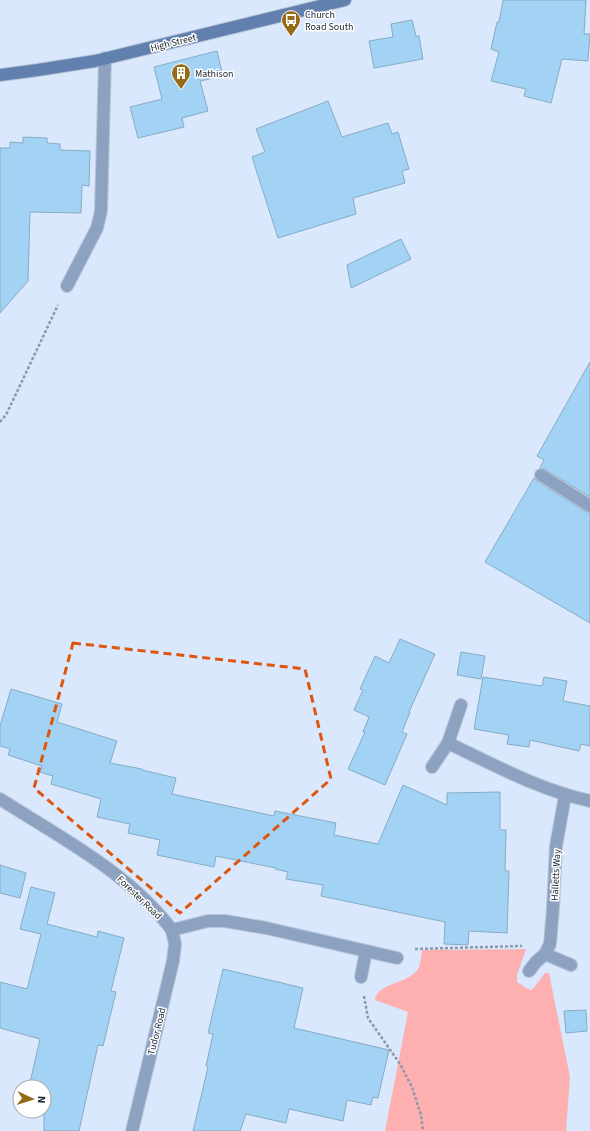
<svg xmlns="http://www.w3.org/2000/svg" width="590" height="1131" viewBox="0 0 590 1131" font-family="'Source Sans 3',sans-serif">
	<rect width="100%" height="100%" fill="#d9e8fd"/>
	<!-- green -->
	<path fill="#feb0b1" d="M526,949L517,975V982L528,989L532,990L545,973H549L570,1077L566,1131H385L408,1012L375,1000C378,982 407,985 418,969C421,964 421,956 422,950Z"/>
	<!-- building -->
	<g fill="#a3d3f4" stroke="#86abc4">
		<path d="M503,0H586L584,34H590L588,61L562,59L551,103L524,96L526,89L491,81L499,52L491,49L497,22H499Z"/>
		<path d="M412,20L416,36H419L423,59L374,68L369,41L393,37L391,24Z"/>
		<path d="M217,51L223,76L200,81L208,111L182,118L184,127L138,138L130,107L162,99L154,67Z"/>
		<path d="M328,101L342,137L388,123L392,134L398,132L409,169L402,171L405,183L353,198L356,214L278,238L252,157L265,152L256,129Z"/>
		<path d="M23,137L47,138V143L60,144V150L90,151L89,186L82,185L81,213L30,212L28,281L0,313V148H10V142L23,143Z"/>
		<path d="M401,239L411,259L351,288L347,265Z"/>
		<path d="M590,362V497L545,469L540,468L544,460L537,456Z"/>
		<path d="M534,478L537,481L586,512L590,513V623L485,562Z"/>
		<path d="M400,639L435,654L409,712H410L402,732L407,734L385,785L348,769L365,732H363L369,717L354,710L363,690L360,689L375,656L389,663Z"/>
		<path d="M461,652L485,656L481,679L457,675Z"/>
		<path d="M483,677L542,686L544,677L567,681L563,701L590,706V746L581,744L579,751L530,740L529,747L507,744L509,735L474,729Z"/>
		<path d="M11,689L62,704L57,722L117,741L110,763L142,769V770L176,778L172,794L274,816L275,811L336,823L334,835L378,844L403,785L447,805V793L500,792V830H506L505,871H509L507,933L469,931L468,945L444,944L445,922L321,896L323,885L286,879L288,872L275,869L276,868L216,856L214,867L157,855L160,840L128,833L130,824L97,817L101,799L51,784L53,776L40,772L42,766L8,755L10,749L0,746V726Z"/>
		<path d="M0,865L26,873L20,898L0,893Z"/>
		<path d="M31,887L55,893L47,924L97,937L98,931L124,938L111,991L116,992L103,1046L98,1045L79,1131H44V1087H29L40,1039L0,1028V982L27,989L41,934L20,929Z"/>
		<path d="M223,969L303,988L294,1028L389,1050L378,1098L373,1097L371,1105L347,1100L343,1121L289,1109L286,1123L246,1114L240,1131H193L208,1067L206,1066L213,1034L208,1033Z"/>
		<path d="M586,1010L587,1031L566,1033L564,1011Z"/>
	</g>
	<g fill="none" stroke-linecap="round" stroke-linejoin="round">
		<!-- lane casing -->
		<g stroke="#b7c5d8" stroke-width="14">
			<path id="lane" d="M541,475L590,506"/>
		</g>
		<!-- street casing -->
		<g stroke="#b7c5d8" stroke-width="14">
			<g id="street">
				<path d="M67,286L97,228L101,211L105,58"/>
				<path d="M461,705L448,743C494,765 540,790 590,801"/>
				<path d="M432,767L448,743"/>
				<path d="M0,799C61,838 128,872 172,930L208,921H225L266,928L397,958"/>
				<path d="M545,954L571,965"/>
				<path d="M529,971L536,962L545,954L550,944L553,908L556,846L565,796"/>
				<path d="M361,977L366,951"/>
				<path d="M132,1131L173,961L175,944L172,930"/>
			</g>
		</g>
		<!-- secondary casing -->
		<g stroke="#b7c5d8" stroke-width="14">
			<path id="secondary" d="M0,75L38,70L95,61L345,0"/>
		</g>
		<!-- path -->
		<g stroke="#8c99aa" stroke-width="2.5" stroke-dasharray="3 2" stroke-linecap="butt">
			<path d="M0,422L6,415L58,305"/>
			<path d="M415,949L522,946"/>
			<path d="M364,996L368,1018L400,1064L412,1087L421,1115L423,1131"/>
		</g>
		<!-- lane -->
		<use href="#lane" stroke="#8da2c1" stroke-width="12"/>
		<!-- street -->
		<use href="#street" stroke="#8da2c1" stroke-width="12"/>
		<!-- secondary -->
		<use href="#secondary" stroke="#6280ad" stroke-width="12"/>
	</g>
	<!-- marked area -->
	<path fill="none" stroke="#de560e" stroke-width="3" stroke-dasharray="8 5" stroke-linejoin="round" d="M73,643L305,669L331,779L180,913L34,788Z"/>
	<!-- icons -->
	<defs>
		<g id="bus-pin" transform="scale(1)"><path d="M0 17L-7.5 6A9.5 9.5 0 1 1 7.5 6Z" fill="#966b18" stroke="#fff"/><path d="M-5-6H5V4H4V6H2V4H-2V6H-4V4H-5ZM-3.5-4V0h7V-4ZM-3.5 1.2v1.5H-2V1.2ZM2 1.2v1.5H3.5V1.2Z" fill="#fff"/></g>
		<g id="building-pin" transform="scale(1)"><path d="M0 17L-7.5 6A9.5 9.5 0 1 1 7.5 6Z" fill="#966b18" stroke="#fff"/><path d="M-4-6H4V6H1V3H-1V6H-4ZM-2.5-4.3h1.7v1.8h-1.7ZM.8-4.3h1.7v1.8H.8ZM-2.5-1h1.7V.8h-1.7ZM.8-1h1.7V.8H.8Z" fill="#fff"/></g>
	</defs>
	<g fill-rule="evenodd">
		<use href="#bus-pin" x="291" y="20"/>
		<use href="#building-pin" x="181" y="73"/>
	</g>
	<g text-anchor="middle" stroke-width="3" stroke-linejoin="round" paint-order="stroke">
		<!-- poi labels -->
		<g font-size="10" fill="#1d2532" stroke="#fff" text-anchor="start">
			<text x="305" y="18">Church<tspan x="305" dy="12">Road South</tspan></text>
			<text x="195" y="77">Mathison</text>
		</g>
		<!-- street labels -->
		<g font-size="10" fill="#1d2532" stroke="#fff">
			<text transform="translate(173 42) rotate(-14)" y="4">High Street</text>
			<text transform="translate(555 875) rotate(-87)" y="4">Halletts Way</text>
			<text transform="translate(140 897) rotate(44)" y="4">Forester Road</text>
			<text transform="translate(156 1031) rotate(-76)" y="4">Tudor Road</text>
		</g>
	</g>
	<!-- north arrow -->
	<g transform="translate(32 1099) rotate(94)"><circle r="19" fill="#ffffff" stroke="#a5a8ad"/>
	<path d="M0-3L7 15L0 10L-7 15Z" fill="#966b18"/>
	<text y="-6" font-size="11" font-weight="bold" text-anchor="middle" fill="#1d2532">N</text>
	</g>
</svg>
